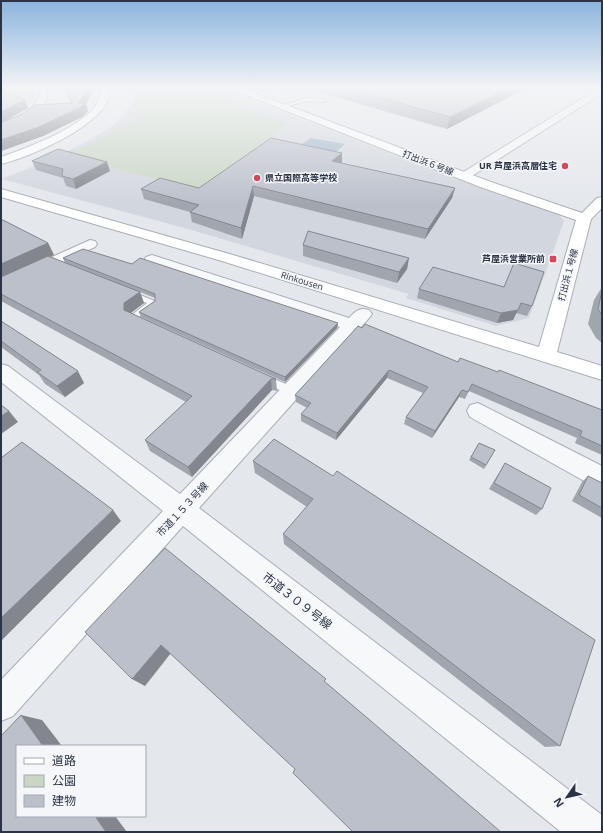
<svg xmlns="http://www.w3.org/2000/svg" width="603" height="833" viewBox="0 0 603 833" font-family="'Open Sans','Noto Sans JP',sans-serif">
	<rect width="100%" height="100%" fill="#e4e7ec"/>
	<!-- built -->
	<g fill="#d2d6de">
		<path d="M1,87H31L34,93L33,99L29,106L1,124Z"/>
		<path d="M135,87H217L475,186L550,211L560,216L564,221L529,318L496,326L406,298L409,294L181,227L2,179L56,157L91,139L115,124L132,104L137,91Z"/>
	</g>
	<!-- green -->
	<path fill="#c9d6c5" d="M159,87H212L229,94L220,97L287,124L197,190L65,155L143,117L126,116L133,108L138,92Z"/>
	<!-- water -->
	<path fill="#9fb4cc" d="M311,138L345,144L334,154L299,146Z"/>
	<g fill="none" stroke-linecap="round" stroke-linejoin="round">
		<!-- lane casing -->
		<g stroke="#a9aeb7" stroke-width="2">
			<g id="lane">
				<path d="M307,98H318L326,101L324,102L307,101L280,108L278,107Z"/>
				<path d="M128,290L157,302L138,318L143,320V324H137L128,318L147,303L125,295L124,293Z"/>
				<path d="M263,374L295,388L296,391L291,395L259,381L258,378Z"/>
			</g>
		</g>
		<!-- street casing -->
		<g stroke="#a9aeb7" stroke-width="2">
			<g id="street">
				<path d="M38,87H46C54,109 19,128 1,132V125C16,118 35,111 40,94Z"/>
				<path d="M595,87H602L601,94L467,179H459L457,176L594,91Z"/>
				<path d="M90,240L95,241L97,244L95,247L1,291V280Z"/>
				<path d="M152,255L349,318C356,311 359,307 369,310L372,314L369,318L199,508L602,815V832H561L183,526L13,716L1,721V680L163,511L1,382V364L8,366L180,494L340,327L146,263L144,260L146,257Z"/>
				<path d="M478,403L602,466V489L593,486L470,417L467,411L470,405Z"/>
			</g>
		</g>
		<!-- secondary casing -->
		<g stroke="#a9aeb7" stroke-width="2">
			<g id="secondary">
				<path d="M102,87H110C109,91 109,96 108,100C96,128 30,157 1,164V157C27,148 87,126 99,100C100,96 101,91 102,87Z"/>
				<path d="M225,87H238L491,182L582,213L597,198L602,197V208L591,219L557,352L602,366V380L222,261L1,197V189L233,255L539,347L576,220L483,188Z"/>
			</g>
		</g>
		<!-- lane -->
		<use href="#lane" fill="#f7f8fa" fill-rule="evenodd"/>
		<!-- street -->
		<use href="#street" fill="#f7f8fa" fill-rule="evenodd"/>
		<!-- secondary -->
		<use href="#secondary" fill="#fff" fill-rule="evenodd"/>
	</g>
	<!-- wall -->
	<g fill="#a1a5ae">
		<path d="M65,87H95V88L86,104L88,111L82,117L43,136L1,151V89L28,108L3,122L71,103Z"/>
		<path d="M247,87H529L447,129L314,91L277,88L260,92Z"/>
		<path d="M342,153V162L340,163L455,188L452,198L425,239L254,196L242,239L192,222L190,212L144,199L141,189L199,188Z"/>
		<path d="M32,161L110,171L76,189L66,186L63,178L36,170Z"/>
		<path d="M1,220L48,243L54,255L49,257L65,263L63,258L132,264L338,323L337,328L285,382L141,317L139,312L155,301V298L140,292L144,303L131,313L276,379L277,391L272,390L192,477L150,451L145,440L186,402L1,301V302Z"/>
		<path d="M303,245L409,258L407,269L397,283L303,256Z"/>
		<path d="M433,267L532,306L527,316L516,313L513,320L497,323L417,298L419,289Z"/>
		<path d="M602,287V343L596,338L588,324L594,300Z"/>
		<path d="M1,321L84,383L65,397L45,384L39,375L1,347Z"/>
		<path d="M358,326L458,362L602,410V455L575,443L577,438L469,391L465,399L459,397L432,438L404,424L406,417L423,393L387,378L336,440L301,421V414L307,408L296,402L295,395Z"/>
		<path d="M274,439L560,746L545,747L284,544L283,534L307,507L255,473L253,461Z"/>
		<path d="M479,443L495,450L484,469L469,460Z"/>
		<path d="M505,463L542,509L536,515L489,489Z"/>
		<path d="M588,476L602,483V518L572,501L582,482Z"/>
	</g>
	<!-- shaded-wall -->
	<g fill="#83868d">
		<path d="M88,87H95V88L86,104L88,111L82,117L43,136L1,151V140L79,103Z"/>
		<path d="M260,87H277V88L260,92Z"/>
		<path d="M511,87H529L447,129L450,117Z"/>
		<path d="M25,100L28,108L1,123V112Z"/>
		<path d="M342,153V162L331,171L332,161Z"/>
		<path d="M107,162L110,171L76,189L73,179Z"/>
		<path d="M253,186L254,196L242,239L241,228Z"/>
		<path d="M455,188L452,198L425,239L428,229Z"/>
		<path d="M48,243L54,255L1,278V264Z"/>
		<path d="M409,258L407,269L397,283L399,272Z"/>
		<path d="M140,292L144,303L128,315L124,310V303Z"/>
		<path d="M518,310L513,320L497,323L501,313Z"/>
		<path d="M338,323L337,328L285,382V377Z"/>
		<path d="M389,370L387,378L336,440L337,433Z"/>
		<path d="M78,371L84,383L65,397L57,386Z"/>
		<path d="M271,379L272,390L192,477L188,467Z"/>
		<path d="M462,390L459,397L432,438L435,431Z"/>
		<path d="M9,411L18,422L1,434V416Z"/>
		<path d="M113,510L121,521L1,641V618Z"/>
		<path d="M161,645L171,653L145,686L132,679Z"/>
		<path d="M21,715L42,720L62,746H43Z"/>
		<path d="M95,816H115L127,832H106Z"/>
	</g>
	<!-- building -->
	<g fill="#bbc0ca" stroke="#83868d">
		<path d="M65,87H88L79,103H86L79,108L39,127L1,140V123L22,114L35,105L72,103Z"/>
		<path d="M341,87H511L450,117Z"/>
		<path d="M1,89L25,100L1,112Z"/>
		<path d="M271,138L342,153L332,161L455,188L428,229L253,186L241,228L190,212L199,205L141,189L160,178L199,188Z"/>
		<path d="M58,149L107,162L73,179L62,176L63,169L32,161Z"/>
		<path d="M1,220H3L48,243L1,264Z"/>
		<path d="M308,231L409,258L399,272L303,245Z"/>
		<path d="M83,249L132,264L140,258L338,323L285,377L139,312L155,301V294L63,258Z"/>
		<path d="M48,256L140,292L124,303V310L276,379H271L188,467L145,440L192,396L1,294V277Z"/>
		<path d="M514,263L544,272L532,306L521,303L518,310L501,313L419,289L433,267L504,287Z"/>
		<path d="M602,291V315L598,309Z"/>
		<path d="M1,321L78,371L57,386L37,372L41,370L1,341Z"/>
		<path d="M365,324L458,362L460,358L498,372L499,370L602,410V446L580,436L582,431L472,384L468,392L462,390L435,431L406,417L428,387L389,370L337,433L301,414L311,403L295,395L358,326L362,328Z"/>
		<path d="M1,405L9,411L1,416Z"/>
		<path d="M274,439L333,476L337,471L595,640L560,746L283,534L313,499L253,461Z"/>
		<path d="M22,442L113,510L1,618V458Z"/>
		<path d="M479,443L495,450L486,465L471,457Z"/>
		<path d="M505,463L551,488L542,509L494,483Z"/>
		<path d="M588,476L602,483V508L579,495Z"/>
		<path d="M165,548L326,679L324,681L501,832H353L293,773L295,769L161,645L132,679L85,632Z"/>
		<path d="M21,715L43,746H17V816H95L106,832H1V736Z"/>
	</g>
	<!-- sky -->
	<linearGradient id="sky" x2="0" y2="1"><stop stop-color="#8bb4dd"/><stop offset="0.43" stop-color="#f3f4f6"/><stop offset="1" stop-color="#f3f4f6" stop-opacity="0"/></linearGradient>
	<rect width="603" height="204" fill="url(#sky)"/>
	<!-- markers -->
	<g fill="#d1495b" stroke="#f4f6f9" stroke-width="1.5">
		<circle cx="565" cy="166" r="4"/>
		<circle cx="257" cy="178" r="4"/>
		<rect x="549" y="255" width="8" height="8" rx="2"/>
	</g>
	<g text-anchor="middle" stroke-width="3" stroke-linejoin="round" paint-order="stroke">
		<!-- far-street labels -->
		<g font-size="9" fill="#2b3445" stroke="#f4f6f9">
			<text transform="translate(428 163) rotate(21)" y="3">打出浜６号線</text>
			<text transform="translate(568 275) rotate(-75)" y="3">打出浜１号線</text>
			<text transform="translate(302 281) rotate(17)" y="3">Rinkousen</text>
		</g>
		<!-- far-poi labels -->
		<g font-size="9" font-weight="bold" fill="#2b3445" stroke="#f4f6f9" text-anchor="end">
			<text x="557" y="169">UR 芦屋浜高層住宅</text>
			<text x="265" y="181" text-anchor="start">県立国際高等学校</text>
			<text x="545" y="262">芦屋浜営業所前</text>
		</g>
		<!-- street labels -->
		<g font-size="10" fill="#2b3445" stroke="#f4f6f9">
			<text transform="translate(182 509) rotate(-47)" y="4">市道１５３号線</text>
		</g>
		<!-- near-street labels -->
		<g font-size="12" fill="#2b3445" stroke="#f4f6f9">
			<text transform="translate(297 601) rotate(38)" y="4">市道３０９号線</text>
		</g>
	</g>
	<!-- border -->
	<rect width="603" height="833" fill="none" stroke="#2b3445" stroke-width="4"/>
	<!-- legend -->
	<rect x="16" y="745" width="130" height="72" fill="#f4f6f9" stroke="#a4a8b1"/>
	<rect x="24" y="758" width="20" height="6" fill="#ffffff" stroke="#a4a8b1"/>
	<text x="52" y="765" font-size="12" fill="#2b3445">道路</text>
	<rect x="24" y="775" width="20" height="12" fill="#c9d6c5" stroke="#a4a8b1"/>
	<text x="52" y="785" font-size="12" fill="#2b3445">公園</text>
	<rect x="24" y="795" width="20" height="12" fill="#bbc0ca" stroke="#a4a8b1"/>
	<text x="52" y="805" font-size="12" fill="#2b3445">建物</text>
	<!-- north arrow -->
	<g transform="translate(567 797) rotate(236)" stroke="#f4f6f9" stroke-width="3" paint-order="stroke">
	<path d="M0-3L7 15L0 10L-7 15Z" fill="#2b3445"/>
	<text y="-6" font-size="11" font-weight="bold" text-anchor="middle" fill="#2b3445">N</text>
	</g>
</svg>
